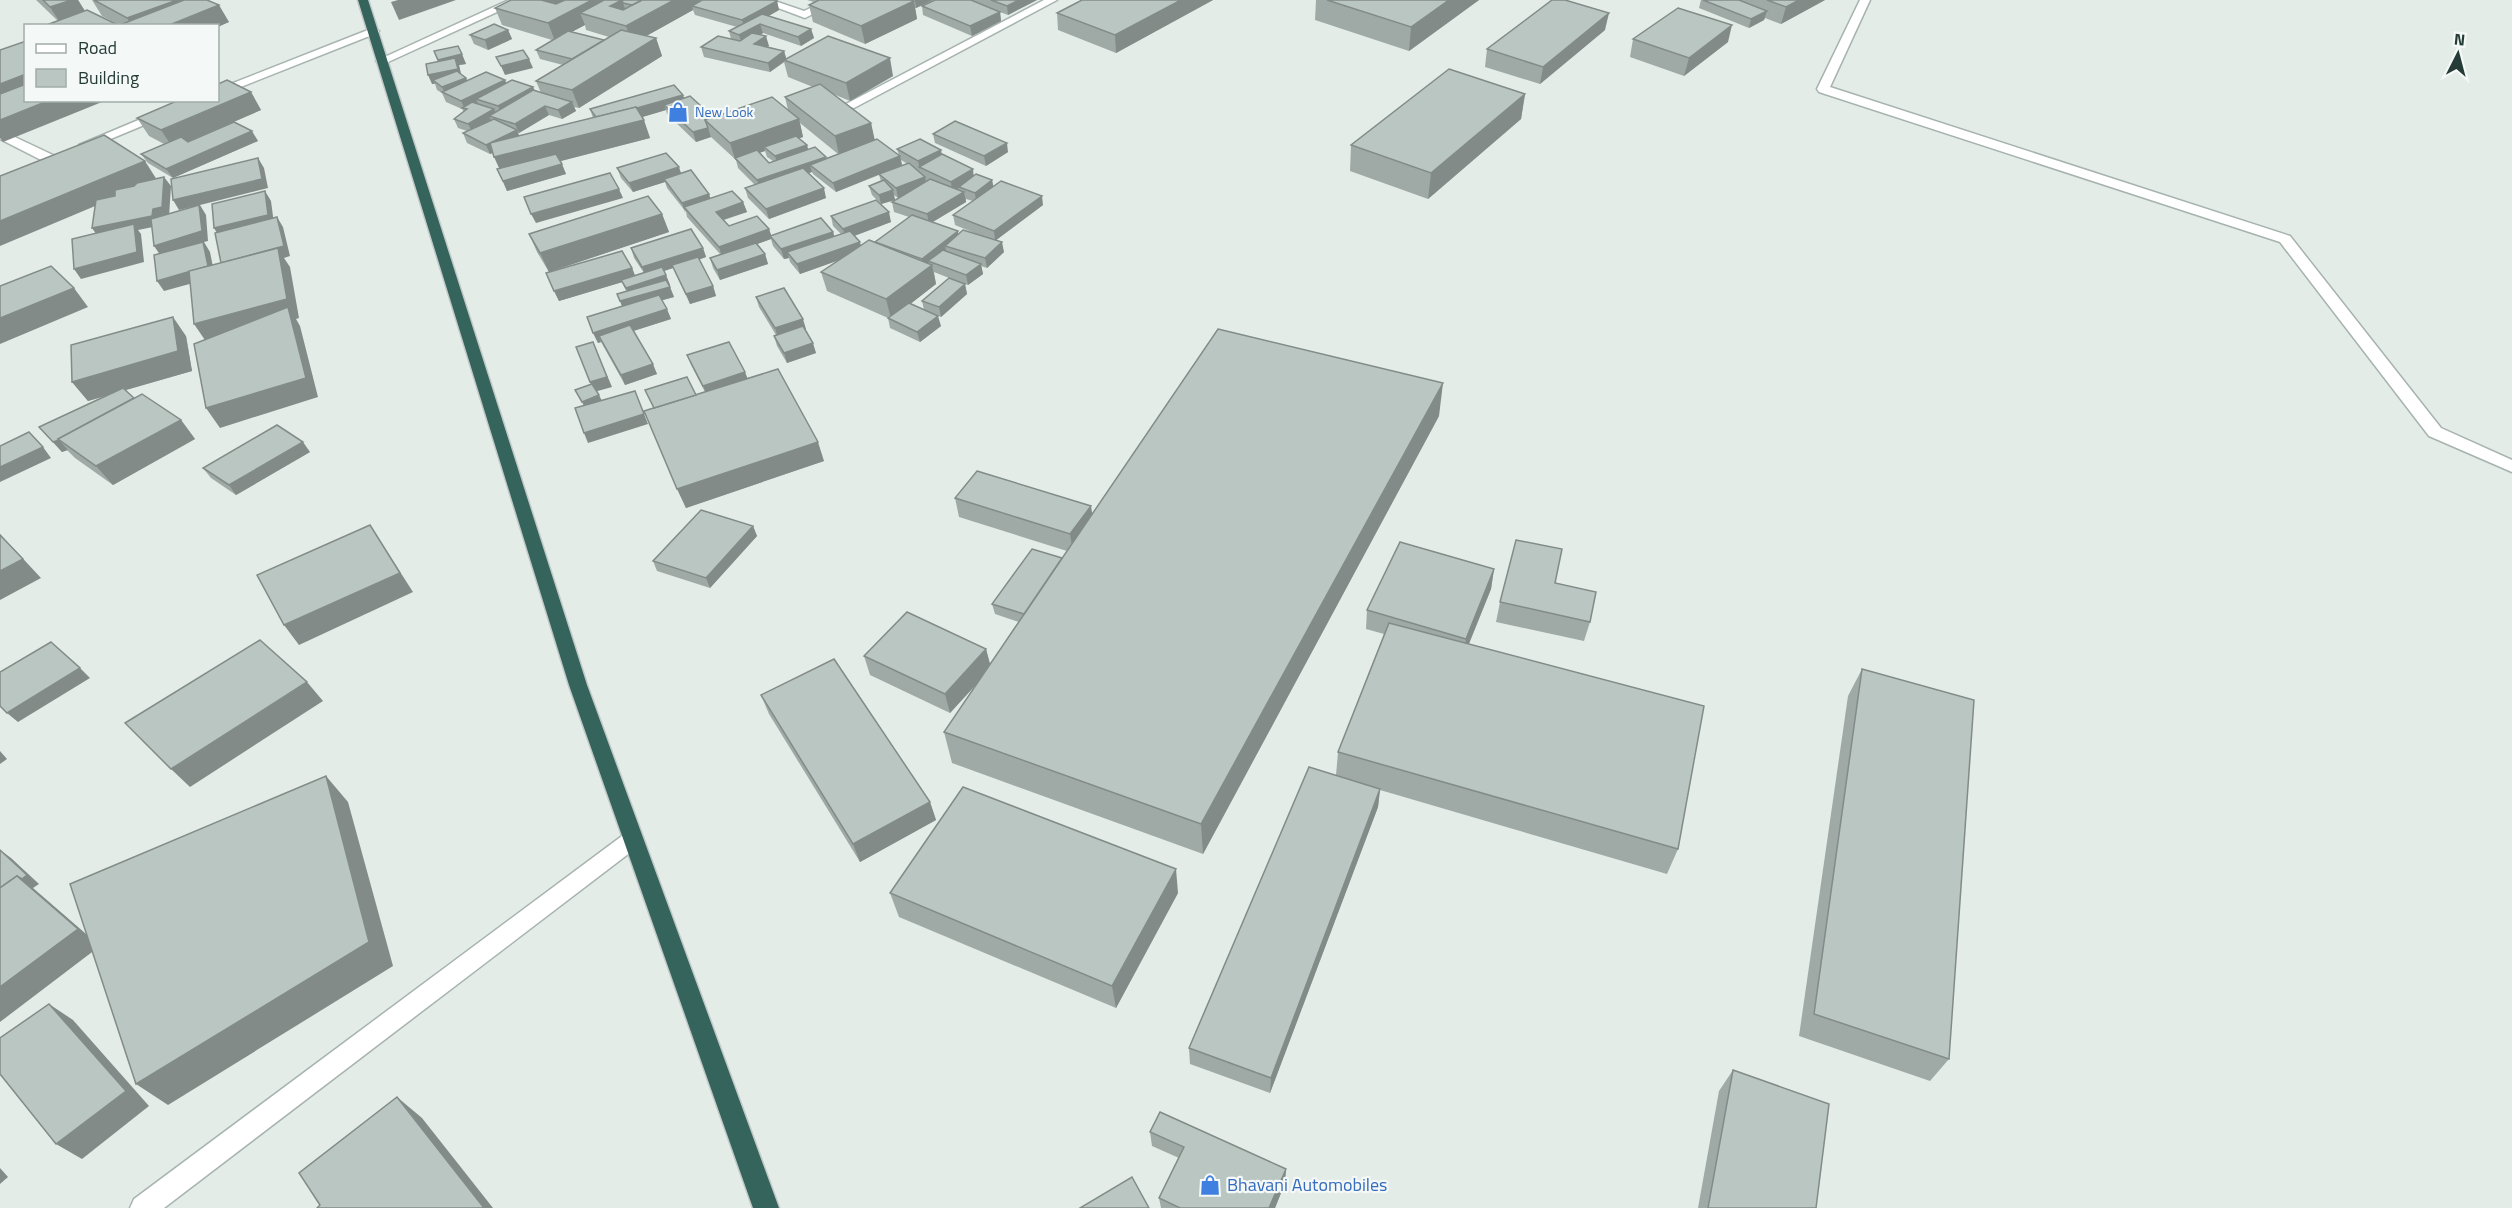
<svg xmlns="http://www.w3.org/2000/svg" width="2512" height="1208" viewBox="0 0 2512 1208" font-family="'Titillium Web',sans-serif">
	<rect width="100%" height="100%" fill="#e4ece8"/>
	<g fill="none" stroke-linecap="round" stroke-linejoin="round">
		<!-- minor casing -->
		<g stroke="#a7b3af" stroke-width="3">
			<g id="minor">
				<path d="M509,0H523L386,63L376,61Z"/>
				<path d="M757,0H772L804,11L827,0H840L805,18Z"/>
				<path d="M1044,0H1057L854,108L844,105Z"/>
				<path d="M1860,0H1870L1830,87L2290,236L2441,428L2512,460V472L2429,436L2280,242L1819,92L1817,89Z"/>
				<path d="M373,28L379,31L377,33L218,96V89Z"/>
				<path d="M186,100H204L89,148H81L79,145Z"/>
				<path d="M0,130L55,156L56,159L50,163L45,162L0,139Z"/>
				<path d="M633,830L640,833L643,839L640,845L164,1208H130L134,1199L626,833Z"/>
			</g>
		</g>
		<!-- highway casing -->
		<g stroke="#c2c8c7" stroke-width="3">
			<path id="highway" d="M358,0H368L587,685L779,1208H753L569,685Z"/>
		</g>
		<!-- minor -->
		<use href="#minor" fill="#fff" fill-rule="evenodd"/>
		<!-- highway -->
		<use href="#highway" fill="#34645c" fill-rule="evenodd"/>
	</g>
	<!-- wall -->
	<g fill="#9faaa7" fill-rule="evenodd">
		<path d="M36,0H78L85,11L118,25H119L102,16L92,0H207L229,22L218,26H50L49,24L58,21Z"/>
		<path d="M511,0L777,1L779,10L769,16L811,29L814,38L801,46L763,33L760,35L769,46L766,47L784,51L786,58L893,76L850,101L833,94L871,123L874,139L899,155L897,149L941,154L974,176L992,180L993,186L1043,205L996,240L1004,252L987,268L981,266L983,274L968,285L965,284L967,294L941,317L934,314L941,326L920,342L890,328L888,318L827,291L821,272L839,260L800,274L790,262L789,258L784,259L773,246L771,239L757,244L765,254L768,264L720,280L713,268L710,258L720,254L687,217L686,212L667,188L665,182L633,192L621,178L617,168L681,173L709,194L710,198L743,202L747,212L724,220L729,226L769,229L771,235L833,232L834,236L841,234L833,226L831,216L891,222L854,236L861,245L875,242L909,217L894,212L892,202L902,196L898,198L894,195L895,200L881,204L872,195L869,186L881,181L879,175L836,192L813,174L812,172L808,173L826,198L769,219L748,198L745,188L755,185L738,168L736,160L711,137L696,142L667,114L666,110L642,117L650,138L560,161L566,174L507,191L497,169L499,168L493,153L490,154L467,143L463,133L467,131L458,128L454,119L464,112L462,109L446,102L442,93L437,90L435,84H432L438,62L458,46L466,64L459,65L461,75L466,78L467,81L505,80L506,83L533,87L535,91L541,93L536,81L563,65L540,59L536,50L552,40L502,25L495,8ZM693,10L695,15L737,27L729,31L731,39L701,47L704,57L770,72L784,62L788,77L813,87L785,97L788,110L713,117L684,98L683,95L590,109L593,118L519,136L518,133H519L549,115L562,119L576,111L574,107L579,108L662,56L656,38L646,36ZM585,25L586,30L609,37L604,40L571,32ZM800,123L838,154L826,158V157L808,149L807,145L799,138L803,137ZM765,151L767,157L773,161L769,163L759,153ZM901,160L906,163H907L902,165ZM966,199L973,201L953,215L955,225L984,237L958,234L933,222L966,202ZM934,272L954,280L922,301L924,310L910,304L936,284Z"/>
		<path d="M807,0H933L916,8H915L917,19L865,44L813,22L809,5L814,2Z"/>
		<path d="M935,0H1037L1008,15L1000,12L1001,21L972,36L923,15L922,6Z"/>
		<path d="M1082,0H1213L1116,53L1058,30L1057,13Z"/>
		<path d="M1316,0H1479L1409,51L1315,20Z"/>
		<path d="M1701,0H1825L1781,24L1765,18L1764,20L1749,28L1699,8Z"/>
		<path d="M508,30L512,39L488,50L474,44L470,35Z"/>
		<path d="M1605,30L1540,84L1485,67L1487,49Z"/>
		<path d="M1633,39L1728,42L1684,76L1630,57Z"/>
		<path d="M251,92L261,110L222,127L258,141L173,178L148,163L141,154L164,144L149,136L137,118Z"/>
		<path d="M1525,94L1521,119L1428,199L1350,171L1351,145Z"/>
		<path d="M933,134L1008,152L986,166L935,143Z"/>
		<path d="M662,214L669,232L549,272L537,252L529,234Z"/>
		<path d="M631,248H703L706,257L699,260L713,286L716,296L690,304L673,268L664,271L670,285H669L674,297L662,300L671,319L633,331L657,374L625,385L601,342L598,343L587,317L622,306L617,294L626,291L622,282L559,301L546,273L632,268L635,276L644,273L634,258Z"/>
		<path d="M756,297L806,329L805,330L816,353L787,363L777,346L774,336L776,335L759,307Z"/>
		<path d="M186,336L192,371L125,390L134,398L181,420L195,439L113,485L75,458L67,450L62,452L39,427L108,395L88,401L72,382Z"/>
		<path d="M687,355L748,378L824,461L686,508L644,411L705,392L691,365Z"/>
		<path d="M1439,416L1203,854L952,763L944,732L975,686L950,713L870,675L864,656L986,649L990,664L1019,622L995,614L992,604L1062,558L1067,551L959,517L955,498L1092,513Z"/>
		<path d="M310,452L236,495L211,478L203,468Z"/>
		<path d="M753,526L757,536L710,588L657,571L653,561Z"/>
		<path d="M1494,569L1491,589L1469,644L1678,849L1667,874L1380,790L1378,807L1270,1093L1190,1064L1189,1048L1336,775L1338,752L1384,634L1366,629L1367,610Z"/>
		<path d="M1555,583L1590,622L1584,641L1496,622L1500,602Z"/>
		<path d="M1862,669L1949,1059L1930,1081L1799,1036L1848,696Z"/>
		<path d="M761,695L930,802L936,820L860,862L769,714Z"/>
		<path d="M890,893H1178L1116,1008L899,917Z"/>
		<path d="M1733,1070L1816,1208H1698L1719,1091Z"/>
		<path d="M1150,1132L1286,1169L1285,1183L1275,1208H1161L1159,1198L1179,1158L1152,1146Z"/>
	</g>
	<!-- shaded-wall -->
	<g fill="#828b88">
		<path d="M72,0H78L88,16L61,24L50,7Z"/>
		<path d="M177,0H198L219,5L229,22L218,27V26H132L127,18Z"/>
		<path d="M398,0H456L399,20L391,2Z"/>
		<path d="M542,0H582L548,18Z"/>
		<path d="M592,0H622L628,17L580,13L585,25L555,41L548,23Z"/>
		<path d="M674,0H711L692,6L693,10L632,44L626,26Z"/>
		<path d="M915,0H933L916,8Z"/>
		<path d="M1019,0H1037L1008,15L1007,6Z"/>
		<path d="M1181,0H1213L1116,53L1115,35Z"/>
		<path d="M1449,0H1479L1409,51L1411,27Z"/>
		<path d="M1799,0H1825L1781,24L1786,7Z"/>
		<path d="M777,1L779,10L745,29L742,20Z"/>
		<path d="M914,1L917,19L865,44L861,26Z"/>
		<path d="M1767,11L1764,20L1749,28L1751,19Z"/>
		<path d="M1000,12L1001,21L972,36L970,26Z"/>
		<path d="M1609,13L1605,30L1540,84L1543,67Z"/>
		<path d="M760,24L763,33L742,44L739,35Z"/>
		<path d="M1732,25L1728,42L1684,76L1689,58Z"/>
		<path d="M811,29L814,38L801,46L798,37Z"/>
		<path d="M508,30L512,39L488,50L485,40Z"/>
		<path d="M766,36L769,46L756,54L754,44Z"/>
		<path d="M656,38L662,56L579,108L572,90Z"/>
		<path d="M784,51L787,61L784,60V62L770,72L768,63Z"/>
		<path d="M462,54L466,64L459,65L462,78L433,80L435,84H432L428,75L442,70L438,60Z"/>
		<path d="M890,58L893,76L850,101L846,83Z"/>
		<path d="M529,59L533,68L505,75L501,66Z"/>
		<path d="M26,74V97L0,107V84Z"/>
		<path d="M466,78L470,87L446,94L442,87Z"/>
		<path d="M505,80L509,90L476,99L478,104L465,109L461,101Z"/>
		<path d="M533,87L537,96L502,116L498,106Z"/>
		<path d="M251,92L261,110L173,148L161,130Z"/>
		<path d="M1525,94L1521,119L1428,199L1431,173Z"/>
		<path d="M683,95L686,104L664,105L666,110L602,129L598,120Z"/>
		<path d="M50,100H101L102,102L3,142L0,138V120Z"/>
		<path d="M572,102L576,111L562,119L558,110Z"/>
		<path d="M545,106L549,115L519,133L515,124Z"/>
		<path d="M494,109L499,118L489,116L492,122L473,133L468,124Z"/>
		<path d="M799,119L803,137L768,150L764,147L765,151L737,161L735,159L730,143Z"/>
		<path d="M644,120L650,138L503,176L494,157Z"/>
		<path d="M871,123L875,141L839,155L835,136Z"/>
		<path d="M708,128L711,137L696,142L693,132Z"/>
		<path d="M517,130L521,140L490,154L486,145Z"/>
		<path d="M252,131L258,141L173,178L166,169Z"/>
		<path d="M1007,143L1008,152L986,166L984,156Z"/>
		<path d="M807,145L809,154L778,166L775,156Z"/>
		<path d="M941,150L943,160L919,167L920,171L918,161Z"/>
		<path d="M900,156L902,165L836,192L833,183Z"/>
		<path d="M826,157L828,166L810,165L812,172L760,190L757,180Z"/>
		<path d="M258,158L264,168L268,188L200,205L206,215L208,241L204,242L210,252L215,277L164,291L157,281L161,256L154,246L199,205L179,210L173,200Z"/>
		<path d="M145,161L157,180L0,246V221Z"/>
		<path d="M562,164L566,174L507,191L503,181Z"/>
		<path d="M679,167L682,176L664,179L665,182L633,192L629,183Z"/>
		<path d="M973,169L974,179L952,192L951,182Z"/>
		<path d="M164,177L171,186L169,217L158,226L138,230L141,234L144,262L81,279L74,269L99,238L92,228L153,209Z"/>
		<path d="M925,177L927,187L898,198L896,188Z"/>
		<path d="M992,180L994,190L976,203L975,193Z"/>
		<path d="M824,188L826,198L769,219L766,209Z"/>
		<path d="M619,189L623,198L536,223L531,214Z"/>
		<path d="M893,190L895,200L881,204L879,195Z"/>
		<path d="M265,191L271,201L274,224L220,238L214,228Z"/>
		<path d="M964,192L966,202L929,224L927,214Z"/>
		<path d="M709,194L712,204L684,207L685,213L682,203Z"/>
		<path d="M1042,196L1043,205L995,241L994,231Z"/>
		<path d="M743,202L747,212L719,221L716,212Z"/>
		<path d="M889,212L891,222L846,239L843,229Z"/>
		<path d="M662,214L669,232L549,272L540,253Z"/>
		<path d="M277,217L283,227L290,256L284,258L290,267L299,318L296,319L300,326L318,397L220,428L206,408L207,343L194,324L228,273Z"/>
		<path d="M769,229L772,238L770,236L771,239L722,257L719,247Z"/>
		<path d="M958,231L959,241L945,246L946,251L928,261L929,265L924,269L922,259Z"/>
		<path d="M833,232L836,242L787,252L789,258L784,259L781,249Z"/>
		<path d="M860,242L862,252L800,274L797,264Z"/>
		<path d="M1002,242L1004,252L987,268L985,258Z"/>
		<path d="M703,248L706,257L646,277L642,267Z"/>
		<path d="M765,254L768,264L720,280L717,270Z"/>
		<path d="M981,264L983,274L968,285L966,275Z"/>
		<path d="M932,265L936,284L891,319L886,299Z"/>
		<path d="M632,268L636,278L559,301L554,291Z"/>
		<path d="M666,275L670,285L630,298L626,288Z"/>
		<path d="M965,284L967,294L941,317L939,307Z"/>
		<path d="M713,286L716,296L690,304L686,294Z"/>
		<path d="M670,287L674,297L624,311L620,301Z"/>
		<path d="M74,288L88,307L0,344V318Z"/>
		<path d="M667,309L671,319L602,341L599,336L601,342L598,343L593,333Z"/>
		<path d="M938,316L941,326L920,342L917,332Z"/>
		<path d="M173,317L186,336L192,371L88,401L72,382Z"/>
		<path d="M803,319L806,329L778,338L775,328Z"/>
		<path d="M593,342L612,387L594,392L590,382Z"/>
		<path d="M813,343L816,353L787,363L784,353Z"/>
		<path d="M653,364L657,374L625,385L621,375Z"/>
		<path d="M745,372L749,382L707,396L703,386Z"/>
		<path d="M1443,383L1439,416L1203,854L1201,824Z"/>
		<path d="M635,391L648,424L588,443L584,433Z"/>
		<path d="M599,395L604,405L587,412L582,402Z"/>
		<path d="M181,420L195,439L113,485L96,466Z"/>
		<path d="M59,440L68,450L62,452L53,442Z"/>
		<path d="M303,442L310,452L236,495L229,485Z"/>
		<path d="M818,442L824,461L686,508L677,489Z"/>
		<path d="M43,447L51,458L0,482V467Z"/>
		<path d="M1091,506L1094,525L1073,553L1070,534Z"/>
		<path d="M370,525L413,592L299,645L284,625Z"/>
		<path d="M753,526L757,536L710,588L706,578Z"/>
		<path d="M0,534L41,578L0,600Z"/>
		<path d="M1494,569L1491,589L1463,658L1466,639Z"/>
		<path d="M986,649L991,668L950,713L945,694Z"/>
		<path d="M80,668L90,678L18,722L7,713Z"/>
		<path d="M307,682L323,701L190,787L171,769Z"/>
		<path d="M0,751L7,759L0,764Z"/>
		<path d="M326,776L348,802L393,966L168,1105L136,1084Z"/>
		<path d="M1380,789L1378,807L1270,1093L1271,1078Z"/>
		<path d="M930,802L936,820L860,862L853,844Z"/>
		<path d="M0,850L11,858L39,884L33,888L100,946L0,1022Z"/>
		<path d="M1176,869L1178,893L1116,1008L1112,986Z"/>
		<path d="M49,1004L73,1020L149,1106L82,1159L56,1144Z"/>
		<path d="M397,1097L422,1118L493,1208H484Z"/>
		<path d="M0,1168L8,1177L0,1184Z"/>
		<path d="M1286,1169L1285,1183L1275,1208H1269Z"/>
	</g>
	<!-- building -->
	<g fill="#b9c6c2" stroke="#828b88" stroke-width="1.5">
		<path d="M43,0H72L50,7Z"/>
		<path d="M94,0H177L127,18Z"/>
		<path d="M184,0H207L219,5L167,26H117Z"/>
		<path d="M511,0H542H541L556,4L565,0H592L548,23L495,8Z"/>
		<path d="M604,0H622L610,6L623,10L642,0H674L626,26L580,13Z"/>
		<path d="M622,0H642L632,5L623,3Z"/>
		<path d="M702,0H775L777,1L742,20L692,6Z"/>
		<path d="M819,0H911L914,1L861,26L809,5Z"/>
		<path d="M935,0H971L1000,12L970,26L922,6Z"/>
		<path d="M991,0H1019L1007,6Z"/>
		<path d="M1082,0H1181L1115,35L1057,13Z"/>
		<path d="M1327,0H1449L1411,27Z"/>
		<path d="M1552,0H1565L1609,13L1543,67L1487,49Z"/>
		<path d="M1703,0H1739L1767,11L1751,19Z"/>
		<path d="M1767,0H1799L1786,7Z"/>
		<path d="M1678,8L1732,25L1689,58L1633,39Z"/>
		<path d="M87,10L118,25L52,26L49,24Z"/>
		<path d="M762,14L811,29L798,37L760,24L739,35L729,31Z"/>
		<path d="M494,24L508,30L485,40L470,35Z"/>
		<path d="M621,30L656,38L572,90L536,81Z"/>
		<path d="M568,31L604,40L572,59L536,50Z"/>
		<path d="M752,33L766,36L754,44L784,51L768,63L701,47L718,36L740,41Z"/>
		<path d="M828,36L890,58L846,83L784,60Z"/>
		<path d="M26,41V74L0,84V50Z"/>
		<path d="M458,46L462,54L438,60L434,51Z"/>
		<path d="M523,50L529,59L501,66L496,57Z"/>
		<path d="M455,58L458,69L428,75L426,64Z"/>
		<path d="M1449,69L1525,94L1431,173L1351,145Z"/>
		<path d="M457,71L466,78L442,87L433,80Z"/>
		<path d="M486,72L505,80L461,101L442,92Z"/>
		<path d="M227,80L251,92L161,130L137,118L179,100H218V84Z"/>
		<path d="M512,80L533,87L498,106L476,99Z"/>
		<path d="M26,84V100H50L0,120V94Z"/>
		<path d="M820,84L871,123L835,136L785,97Z"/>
		<path d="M674,85L683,95L637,108L636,107L596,117L590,109Z"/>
		<path d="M533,90L572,102L558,110L545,106L515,124L489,116Z"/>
		<path d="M690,96L713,117L705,120L708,128L693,132L664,105Z"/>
		<path d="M772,97L799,119L730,143L705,120Z"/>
		<path d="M472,102L494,109L468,124L454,119L467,109L462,108Z"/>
		<path d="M636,107L644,120L494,157L490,143Z"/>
		<path d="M494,119L517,130L486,145L463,133Z"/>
		<path d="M955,121L1007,143L984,156L933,134Z"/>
		<path d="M234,122L252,131L166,169L141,154L181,137L188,142Z"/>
		<path d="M104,135L145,161L0,221V176Z"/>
		<path d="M796,136L807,145L775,156L764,147Z"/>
		<path d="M877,139L900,156L833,183L810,165Z"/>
		<path d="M920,139L941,150L918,161L897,149Z"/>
		<path d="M815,147L826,157L757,180L735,158L757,150L769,163Z"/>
		<path d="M666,153L679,167L629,183L617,168Z"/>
		<path d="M556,154L562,164L503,181L497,169Z"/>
		<path d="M942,154L973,169L951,182L919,167Z"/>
		<path d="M258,158L262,179L173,200L171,179Z"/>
		<path d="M909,163L925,177L896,188L879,174Z"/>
		<path d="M803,168L824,188L766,209L745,188Z"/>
		<path d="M691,170L709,194L682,203L664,179Z"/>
		<path d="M610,173L619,189L531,214L524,197Z"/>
		<path d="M976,174L992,180L975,193L959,187Z"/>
		<path d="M164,177L162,207L153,209L152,216L92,228L96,200L115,196V190L134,186L137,183Z"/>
		<path d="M930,179L964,192L927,214L892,202Z"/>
		<path d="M884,180L893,190L879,195L869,186Z"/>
		<path d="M1001,181L1042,196L994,231L953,215Z"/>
		<path d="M265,191L268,215L214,228L212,204Z"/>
		<path d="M732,191L743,202L716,212L729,226L757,216L769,229L719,247L684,207Z"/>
		<path d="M648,196L662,214L540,253L529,234Z"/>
		<path d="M876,200L889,212L843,229L831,216Z"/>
		<path d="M199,205L202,231L154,246L151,219Z"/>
		<path d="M912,215L958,231L922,259L875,242Z"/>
		<path d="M277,217L284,246L221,263L215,233Z"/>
		<path d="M821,218L833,232L781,249L770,236Z"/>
		<path d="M134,224L137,252L74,269L72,239Z"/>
		<path d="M691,229L703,248L642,267L631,248Z"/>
		<path d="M963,230L1002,242L985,258L945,246Z"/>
		<path d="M850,231L860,242L797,264L787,252Z"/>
		<path d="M869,240L932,265L886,299L821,272Z"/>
		<path d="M203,242L208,266L157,281L154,255Z"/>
		<path d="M756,243L765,254L717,270L710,258Z"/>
		<path d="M278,248L287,299L194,324L189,271Z"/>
		<path d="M943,250L981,264L966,275L928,261Z"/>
		<path d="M622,251L632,268L554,291L546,273Z"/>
		<path d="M698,257L713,286L686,294L672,265Z"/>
		<path d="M51,266L74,288L0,318V286Z"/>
		<path d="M662,267L666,275L626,288L621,280Z"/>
		<path d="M949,278L965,284L939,307L922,301Z"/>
		<path d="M666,280L670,287L620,301L617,294Z"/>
		<path d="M784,288L803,319L775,328L756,297Z"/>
		<path d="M659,295L667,309L593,333L587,317Z"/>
		<path d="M909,303L938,316L917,332L888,318Z"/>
		<path d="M288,307L306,378L206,408L194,344Z"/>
		<path d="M173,317L178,351L72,382L71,345Z"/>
		<path d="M630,325L653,364L621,375L599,336Z"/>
		<path d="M803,326L813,343L784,353L774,336Z"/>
		<path d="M1218,329L1443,383L1201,824L944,732Z"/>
		<path d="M593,342L607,377L590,382L576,347Z"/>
		<path d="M729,342L745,372L703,386L687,355Z"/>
		<path d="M778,369L818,442L677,489L644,411Z"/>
		<path d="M687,377L696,395L654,408L645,390Z"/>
		<path d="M592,384L599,395L582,402L575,390Z"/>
		<path d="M123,388L134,398L58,439L59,440L53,442L39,427Z"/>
		<path d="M635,391L644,414L584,433L575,408Z"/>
		<path d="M142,394L181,420L96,466L58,439Z"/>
		<path d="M277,425L303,442L229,485L203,468Z"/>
		<path d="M29,432L43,447L0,467V446Z"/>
		<path d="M977,471L1091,506L1070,534L955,498Z"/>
		<path d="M701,510L753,526L706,578L653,561Z"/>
		<path d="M370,525L400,573L284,625L257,575Z"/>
		<path d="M0,535L23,559L0,571Z"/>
		<path d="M1516,540L1562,549L1555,583L1596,592L1590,622L1500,602Z"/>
		<path d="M1400,542L1494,569L1466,639L1367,610Z"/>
		<path d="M1032,549L1062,558L1024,614L992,604Z"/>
		<path d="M907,612L986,649L945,694L864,656Z"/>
		<path d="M1389,623L1704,706L1678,849L1338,752Z"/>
		<path d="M260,640L307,682L171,769L125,723Z"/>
		<path d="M51,642L80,668L7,713L0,706V672Z"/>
		<path d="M834,659L930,802L853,844L761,695Z"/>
		<path d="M1862,669L1974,700L1949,1059L1814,1014Z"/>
		<path d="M1309,767L1380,789L1271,1078L1189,1048Z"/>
		<path d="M326,776L369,942L136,1084L70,884Z"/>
		<path d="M963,787L1176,869L1112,986L890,893Z"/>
		<path d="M0,850L27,875L22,879L17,876L0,888Z"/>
		<path d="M17,876L78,929L0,987V888Z"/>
		<path d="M49,1004L126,1091L56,1144L0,1074V1038Z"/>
		<path d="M1733,1070L1829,1104L1816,1208H1708Z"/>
		<path d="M397,1097L484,1208H317L320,1205L299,1173Z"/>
		<path d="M1160,1112L1286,1169L1269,1208H1180L1159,1198L1184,1147L1150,1132Z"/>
		<path d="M1132,1177L1149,1208H1080Z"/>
	</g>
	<!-- icons -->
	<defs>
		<g id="shop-bare" transform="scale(1.62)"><path d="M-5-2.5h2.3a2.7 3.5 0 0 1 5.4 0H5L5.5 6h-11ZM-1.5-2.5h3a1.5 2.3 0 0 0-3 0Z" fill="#3f7fe0" stroke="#f4f8f6" stroke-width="2.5" paint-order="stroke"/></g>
	</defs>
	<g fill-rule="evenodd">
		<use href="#shop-bare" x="678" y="112"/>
		<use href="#shop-bare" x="1210" y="1185"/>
	</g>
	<g text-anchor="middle" stroke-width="4.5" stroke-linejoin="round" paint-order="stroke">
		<!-- far-shop labels -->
		<g font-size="14" fill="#366cbe" stroke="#f4f8f6" text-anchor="start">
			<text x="695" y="117">New Look</text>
		</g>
		<!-- near-shop labels -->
		<g font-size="18" fill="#366cbe" stroke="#f4f8f6" text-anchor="start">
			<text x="1227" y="1191">Bhavani Automobiles</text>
		</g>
	</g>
	<!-- legend -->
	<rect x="24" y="24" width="195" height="78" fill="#f4f8f6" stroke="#a1aca9" stroke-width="1.5"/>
	<rect x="36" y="44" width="30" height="9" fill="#ffffff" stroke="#a1aca9" stroke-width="1.5"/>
	<text x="78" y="54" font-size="18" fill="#253b36">Road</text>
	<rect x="36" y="69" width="30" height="18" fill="#b9c6c2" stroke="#a1aca9" stroke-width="1.5"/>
	<text x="78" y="84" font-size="18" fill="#253b36">Building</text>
	<!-- north arrow -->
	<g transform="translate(2458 54) rotate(6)" stroke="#f4f8f6" stroke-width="4.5" paint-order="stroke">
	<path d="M0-4.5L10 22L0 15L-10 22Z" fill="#253b36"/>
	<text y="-9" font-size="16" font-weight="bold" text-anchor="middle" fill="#253b36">N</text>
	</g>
</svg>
